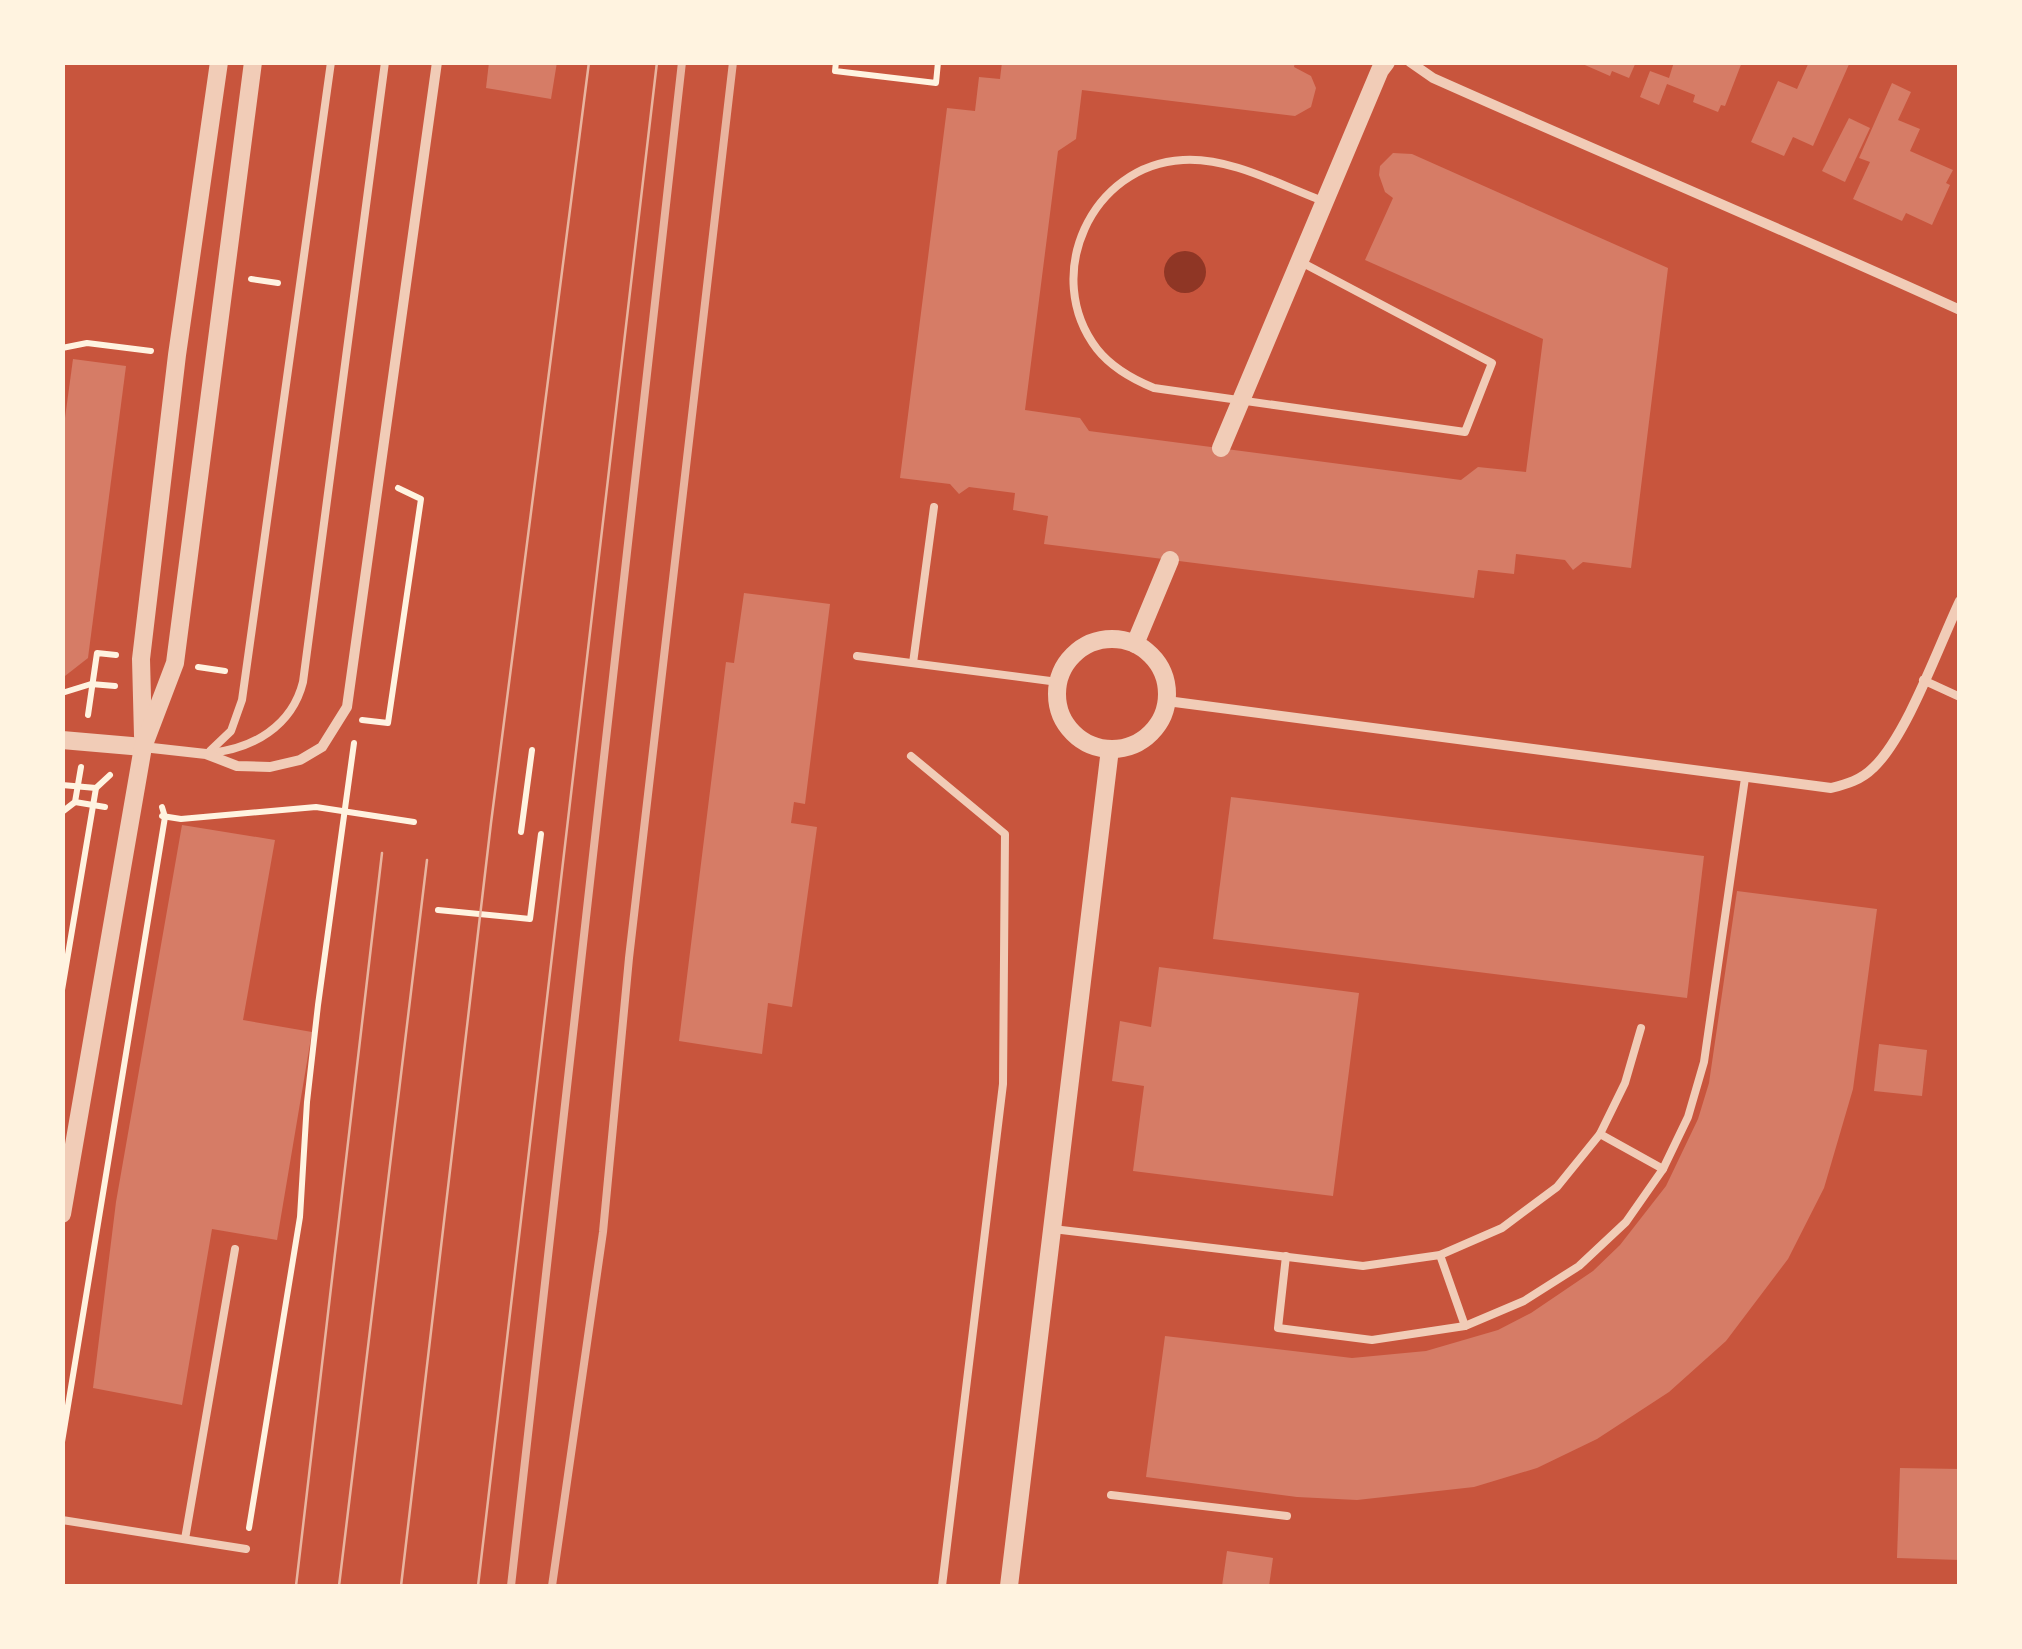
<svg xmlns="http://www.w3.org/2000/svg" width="2022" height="1649" viewBox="0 0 2022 1649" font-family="Merriweather,serif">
	<rect width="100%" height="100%" fill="#c8553d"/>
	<!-- water -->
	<circle fill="#8f3625" cx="1185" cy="272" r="21"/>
	<!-- building -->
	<g fill="#d67c66">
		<path d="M489,62H557L551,99L486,88Z"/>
		<path d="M1002,62H1295L1294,67L1311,76L1316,88L1311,107L1295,116L1082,90L1076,139L1058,151L1025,410L1080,418L1089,431L1461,480L1478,467L1526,472L1543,339L1365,260L1393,198L1385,192L1379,175L1380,166L1393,153L1412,154L1668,268L1631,568L1583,562L1573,570L1565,560L1516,554L1514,574L1478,570L1474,598L1044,544L1048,516L1013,510L1015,493L969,487L959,494L950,484L900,478L947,108L975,111L979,77L1000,79Z"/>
		<path d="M1578,62H1636L1629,78L1612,71L1610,76Z"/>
		<path d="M1674,62H1742L1725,106L1721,105L1718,112L1693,102L1695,95L1667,84L1659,105L1640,97L1650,71L1669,78Z"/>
		<path d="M1809,62H1850L1813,146L1793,137L1784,156L1751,142L1778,81L1797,89Z"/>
		<path d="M1892,83L1911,92L1898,120L1920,129L1910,151L1953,170L1946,183L1950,185L1932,225L1906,213L1902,221L1853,199L1870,162L1859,158Z"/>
		<path d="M1849,118L1870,128L1845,182L1822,171Z"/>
		<path d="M73,359L126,366L88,658L65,676L62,675V440Z"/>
		<path d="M744,593L830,604L805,804L794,802L791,823L817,827L792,1007L768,1003L762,1054L679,1041L726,662L734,663Z"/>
		<path d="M1231,797L1704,856L1687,998L1213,939Z"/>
		<path d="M182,825L275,840L243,1020L312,1032L277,1240L212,1229L182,1405L93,1388L116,1202Z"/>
		<path d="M1737,891L1877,909L1853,1089L1824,1188L1788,1259L1726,1341L1669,1392L1597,1439L1537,1468L1474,1487L1357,1500L1297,1497L1146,1477L1165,1336L1352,1358L1426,1351L1498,1330L1531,1313L1593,1271L1620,1245L1666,1186L1698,1119L1709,1083Z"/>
		<path d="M1159,967L1359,993L1333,1196L1133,1171L1144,1086L1112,1081L1120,1021L1151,1027Z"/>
		<path d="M1879,1044L1927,1050L1922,1096L1874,1091Z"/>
		<path d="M1900,1468L1960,1469V1560L1897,1558Z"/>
		<path d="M1227,1551L1273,1558L1269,1586H1222Z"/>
	</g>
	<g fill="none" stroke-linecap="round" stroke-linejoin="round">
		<!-- path -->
		<g stroke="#fff3e0" stroke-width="6">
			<path d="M836,62L835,71L936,83L938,62"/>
			<path d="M251,279L278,283"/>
			<path d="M62,348L87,343L151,351"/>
			<path d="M198,667L225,671"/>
			<path d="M62,693L91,684L115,686"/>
			<path d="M88,715L97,653L116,655"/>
			<path d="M362,720L388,723L421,499L398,488"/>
			<path d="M62,785L96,788"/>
			<path d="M75,802L105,807"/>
			<path d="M62,812L75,802L81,767"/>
			<path d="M162,816L181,819L316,807L414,822"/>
			<path d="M521,832L532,750"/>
			<path d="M438,910L530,919L541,834"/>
			<path d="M62,990L96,788L110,775"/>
			<path d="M62,1442L165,817L162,807"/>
			<path d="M249,1528L300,1217L307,1102L318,1005L354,743"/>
		</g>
		<!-- service -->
		<g stroke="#f1ccb7" stroke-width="8">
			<path d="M1301,262L1492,363L1465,432L1154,388C1132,379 1112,368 1097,349C1041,276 1091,165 1183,160C1230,157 1280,185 1323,201"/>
			<path d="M857,656L1058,682"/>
			<path d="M913,663L934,507"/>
			<path d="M1923,680L1960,697"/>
			<path d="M210,751L231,731L242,700L331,62"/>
			<path d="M210,753C253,749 292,726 303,682L385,62"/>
			<path d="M911,756L1005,834L1003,1084L942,1586"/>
			<path d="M1600,1134L1663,1169"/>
			<path d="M1053,1229L1363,1266L1440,1255L1502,1228L1557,1187L1600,1134L1625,1083L1641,1028"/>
			<path d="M1440,1255L1465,1326"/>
			<path d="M1286,1256L1278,1328L1372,1340L1465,1326L1524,1301L1579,1266L1626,1222L1663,1169L1688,1117L1704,1062L1745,778"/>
			<path d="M1111,1495L1287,1516"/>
			<path d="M62,1520L246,1549"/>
			<path d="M185,1539L235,1249"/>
		</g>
		<!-- minor -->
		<g stroke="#f1ccb7" stroke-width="10">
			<path d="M1410,62L1433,78C1608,156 1785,230 1960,310"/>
			<path d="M1167,701L1831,788C1847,784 1861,780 1873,768C1907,736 1939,645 1960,601"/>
			<path d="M143,747L206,754L237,766L270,767L300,760L322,747L347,707L437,62"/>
		</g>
		<!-- tertiary -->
		<g stroke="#f1ccb7" stroke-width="18">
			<path d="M1221,448L1380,70L1386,62"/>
			<circle cx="1112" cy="694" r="55"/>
			<path d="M1135,644L1170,560"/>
			<path d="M143,736L141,659L177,355L219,62"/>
			<path d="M62,740L143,747"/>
			<path d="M62,1214L143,747L175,663L253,62"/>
			<path d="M1009,1586L1110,749"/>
		</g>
		<!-- tram -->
		<g stroke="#e9b49f" stroke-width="2.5">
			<path d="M296,1586L382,853"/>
			<path d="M339,1586L427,860"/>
			<path d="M401,1586L491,823L589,62"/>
			<path d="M478,1586L657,62"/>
		</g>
		<!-- rail -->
		<g stroke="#e9b49f" stroke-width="8">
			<path d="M511,1586L682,62"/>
			<path d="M552,1586L603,1232L629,958L733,62"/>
		</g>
	</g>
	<!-- border -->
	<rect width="2022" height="1649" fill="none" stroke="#fff3e0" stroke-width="130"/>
</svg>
